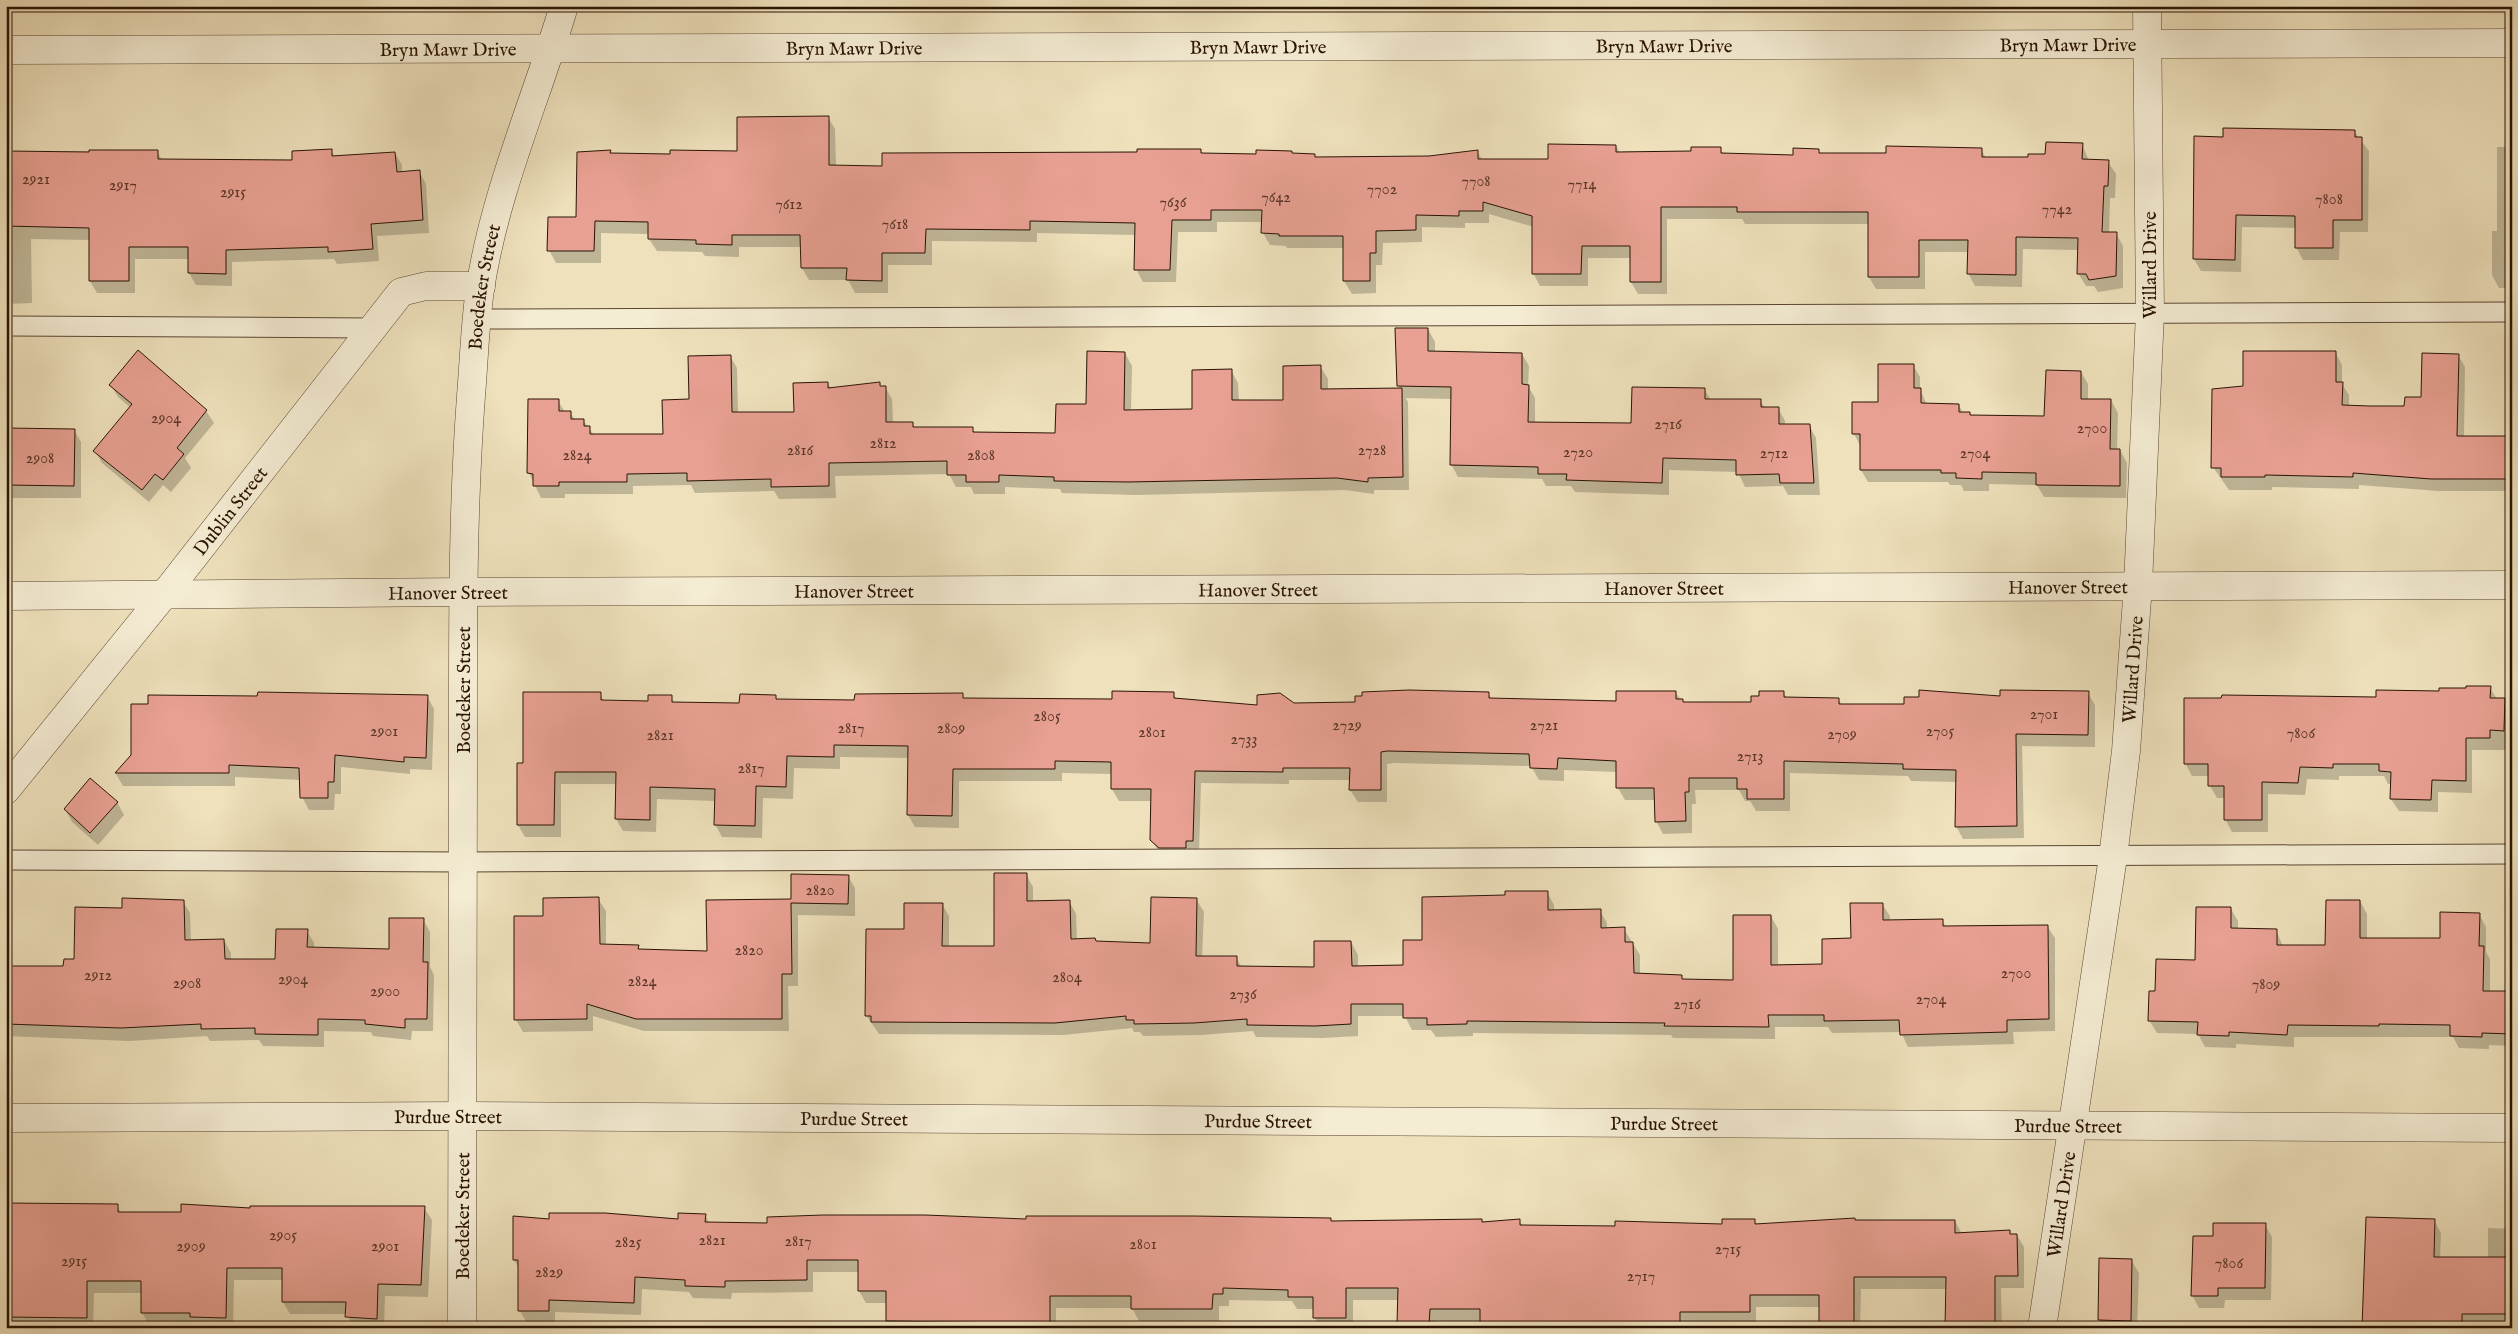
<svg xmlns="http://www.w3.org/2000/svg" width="2518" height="1334" viewBox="0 0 2518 1334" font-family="'IM FELL English',serif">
	<rect width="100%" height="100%" fill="#eee1bc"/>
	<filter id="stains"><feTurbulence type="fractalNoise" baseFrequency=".004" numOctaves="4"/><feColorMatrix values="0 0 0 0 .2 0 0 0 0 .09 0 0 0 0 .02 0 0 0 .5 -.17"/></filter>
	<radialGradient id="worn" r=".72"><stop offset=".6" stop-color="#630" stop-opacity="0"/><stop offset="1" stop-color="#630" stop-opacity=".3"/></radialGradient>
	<!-- shadow -->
	<g fill="#0003">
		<path d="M828,117L835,129L836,166L883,167L1200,150L1203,154L1315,155L1317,159L1429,157L1477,151L1483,161H1549L1616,146L1620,153L1693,152L1720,148L1724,155L1794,156L1818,150L1821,154H1887L1981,149L1986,158H2029L2046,156L2082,144L2089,161L2108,162L2116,174L2115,198H2110L2109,233H2116L2123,246V288L2098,292L2094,286H2086L2078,273L2079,250L2023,249L2022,287L1975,286L1968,273L1969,252H1925V289H1876L1869,277V224H1745L1742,219H1667V294H1638L1631,282V258H1588V286H1540L1533,273L1534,227L1489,214V223H1465V228L1422,227V242L1383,243L1382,265H1376V293L1352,294L1344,281V248H1287L1286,246L1270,245L1263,233V222H1217V232H1178L1176,282H1143L1136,269V235L1037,233V242L932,241V265H888V293H855L848,280H809L802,268V247H739V257L705,256L702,252L657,251L649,239V234L601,233V263H556L549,250L577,219L610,151L612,154L671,156L739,152Z"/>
		<path d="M2354,131L2369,151L2368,232H2340L2339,260H2303L2296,247V228L2242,227L2241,272L2201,271L2194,259L2196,138Z"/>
		<path d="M2497,147H2512V288H2499L2492,275V231H2497Z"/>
		<path d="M331,150L335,157L395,153L402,165V173L419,171L426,184L429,233L377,236L379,261L337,264L334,259L232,262V286L196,285L189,273V259H135V293H97L90,281V240L31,239L32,303L6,304V152L157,151L162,160L294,161Z"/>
		<path d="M1428,329L1435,342V352L1522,354L1529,366L1528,386L1535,398V423L1633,424L1704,389L1711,400H1760L1765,408H1778L1785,421V425H1809L1816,438L1820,495H1788L1783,486L1745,487L1738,472L1669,470V495L1575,492L1571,486H1546L1542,479L1458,477L1451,464L1452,399L1406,398L1408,402L1409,490H1374V494L1345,490L1136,495L1062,493L1060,489L1005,487V494H974L971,487H956L949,474L835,476L836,498L779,499L774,491L695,493L691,485L633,486V494H565V498H541L529,473L558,401L565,412H570L575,420H583L594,435H664L690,401L730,356L737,368L738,413H795L828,383L831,389L879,383L881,387H885L892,399L893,423H912L915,428H972L975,434L1056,435L1087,405L1125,353L1132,366L1131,411L1194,410L1231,370L1238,383L1239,402H1284L1320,366L1328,379V390L1400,389L1398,385Z"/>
		<path d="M138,351L206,411L214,423L185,458L191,468L171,492L163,485L149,502L102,463L95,451L131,408L118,397L111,385Z"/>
		<path d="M2335,352L2342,365V384L2349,395V406L2406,407L2422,399L2458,355L2465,367L2464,437H2512V491H2439L2359,485V489L2272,487V490H2229L2213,467L2244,387Z"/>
		<path d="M1913,365L1920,377V389L1927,405H1959L1963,413L1970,416L2045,417L2081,372L2088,384V400H2111L2118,413L2117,450H2120L2127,463L2126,498L2044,497L2037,485L1989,484V491H1964L1961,485H1950L1948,482H1868L1861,470V447L1854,434Z"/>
		<path d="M6,430H74L81,442V498H6Z"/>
		<path d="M2490,688L2497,699L2512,700V750H2472V793L2438,792V812L2399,811L2391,799L2392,784H2388L2384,776H2339V780L2307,779L2305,795L2268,794V832H2232L2225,819V798H2217L2210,786V776H2192L2185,763L2377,698Z"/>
		<path d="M1675,692L1684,703H1752L1783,692L1787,698L1838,699L1842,705L1905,706L2001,697L2088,693L2095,705V747L2022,746L2024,838L1963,839L1956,826L1957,782L1911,781L1908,776L1790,773V811H1756L1750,801H1745L1739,790H1695L1696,804H1692V833L1663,834L1656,821V800H1625L1618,788L1617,772L1564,770V781L1539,780L1531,766L1395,763L1387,764V802H1358L1350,790L1351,780H1289V784L1201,783L1199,853L1159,852L1151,839L1152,801H1119L1112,789V774L1062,773V781H959V828L915,827L908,815L909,758L840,757V769L794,768L793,799L763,798L762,838L722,837L715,824L716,801L657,799L656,832L623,831L616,819L617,784H561V837H525L518,825L524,764L600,694L604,701L649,702L671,697L674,703L740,704L775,696L778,700L855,701L962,695L965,699L1113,701L1173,693L1177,700L1258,706L1357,703L1488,694L1492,699L1617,703Z"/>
		<path d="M427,696L434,709L432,770L410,769V774L341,767V794H335L334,810H309L302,797L301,780L235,777V786H123L116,774L132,755Z"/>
		<path d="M117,802L124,815L98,845L72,822L65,809Z"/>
		<path d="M1026,874L1033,887V902L1069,901L1076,914L1077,940L1097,943L1151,944L1196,899L1204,912L1202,957H1236L1242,968L1315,969L1351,942L1358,955V967L1404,966L1423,941L1506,897L1547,892L1554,905V911H1600L1607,923V929H1624L1640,955V975L1681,976L1684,980L1734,981L1771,916L1778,929V966H1824L1852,939L1882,904L1890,916V922L1942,920L1946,927L2047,926L2055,938V1031L2013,1032L2014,1044L1908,1047L1901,1032L1832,1033L1828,1027H1775V1039L1673,1038L1671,1035L1473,1033V1036L1436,1037L1431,1030H1412L1405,1016H1358V1036L1322,1038L1256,1037L1253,1031L1201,1035L1143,1036L1140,1032H1134L1132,1028L1063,1035L879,1034L866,1015L905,931L942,904L949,916V947H995Z"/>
		<path d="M848,876L855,888V916L798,915V986H788L789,1031H644L593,1016V1031L523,1032L516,1020L545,917L598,899L606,911V945L638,946L641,951L708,952L792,900Z"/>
		<path d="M183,901L190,913L191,941L224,940L231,953V960H277L307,931L314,943V948L390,950L423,919L430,932V967L434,975L433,1031H412L411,1040L373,1036L371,1032L324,1031V1047L263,1046L259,1040L210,1041L207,1036L129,1041L6,1036V967L65,968L76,960L123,909Z"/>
		<path d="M2360,901L2367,914V939H2441L2479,914L2486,927V952L2490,959V992L2512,993V1046L2489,1045V1049L2459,1048L2453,1037H2294V1047L2236,1044V1048L2205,1047L2198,1034L2157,1033L2149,1020L2156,993L2197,961L2231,909L2238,921V930H2276L2283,946H2327Z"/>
		<path d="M6,1204L117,1205L121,1213L424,1208L432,1220L428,1297L385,1296L384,1328H353L347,1314H290L283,1302V1280H234L233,1328L149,1325L142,1312V1293H94L93,1328H6Z"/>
		<path d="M705,1215L710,1224L1330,1219L1332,1223L1481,1220L1483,1223L1519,1220L1523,1227H1616L1723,1225L1755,1221L1757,1225L1955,1221L1962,1234L2009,1231L2011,1235H2017L2024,1247V1288H2001L2002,1328H1946L1947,1289H1861L1860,1328H1823L1820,1323V1307H1756V1324H1687V1328H1482L1481,1321H1436V1328H1401L1399,1324V1300H1353V1328H1320L1315,1318V1309H1297L1292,1301L1229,1300V1306H1219V1321H1139L1132,1308H1056V1328H892L888,1321V1303H866L859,1291V1272H813V1292L732,1293L731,1299L693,1298L689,1292L642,1289L641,1315L555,1312V1323H527L520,1311V1270L514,1260L550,1220H679Z"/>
		<path d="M2434,1220L2441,1233L2440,1258H2488V1228L2512,1229V1326L2363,1328Z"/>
		<path d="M2265,1225L2272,1237L2271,1300H2225L2224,1308H2199L2192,1295L2214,1237Z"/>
		<path d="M2100,1260H2131L2139,1273L2137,1328H2104L2100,1320Z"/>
	</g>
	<!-- building -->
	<g fill="#e8a092" stroke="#2a1304">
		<path d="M829,116V165L882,166V153L1137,152V149H1201V153L1256,154V150L1292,151V153L1315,154V157L1429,156L1478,150V159H1548V144L1616,145V152L1691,151V147H1721V153L1793,155V148L1819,149V153H1886V146L1982,148V157H2028V154H2045L2046,142L2083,143L2082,159L2109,160L2108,186H2104L2102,232H2117L2116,276L2089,280L2086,274H2077L2078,238L2016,237V275L1967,274L1968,240H1919V277H1868V212H1737V207H1661V282H1630V246H1582L1581,274H1532V216L1483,202V211H1459V216L1416,215V230L1376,231V253H1370V281H1343V236H1279V234L1261,233L1262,210H1211V220H1172L1170,270H1134L1135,223L1030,221V230L926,229L925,253H882V281L846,280L847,268H801L800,235H732V245L696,244V240L648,239V222L595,221L594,251H547L548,217H576L577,152L611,150L610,153L670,154V150L737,151V117Z"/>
		<path d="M2223,128L2355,130V137H2362V220H2333V248H2295V216L2236,215L2235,260L2193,259L2194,136L2223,137Z"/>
		<path d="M332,149V156L395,152L397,172L420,170L423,220L371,224L373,249L328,252V247L226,250V274L188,273V247H129V281H89V228L6,226V151L89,152V150H158V159L292,160V151Z"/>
		<path d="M1395,328H1428V351L1522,353V384L1529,385L1528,422L1631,423L1632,387L1705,388V399H1761V407H1779V424H1810L1814,483H1780L1779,474L1736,475V460L1663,458L1662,483L1566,480L1567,474H1538V467L1450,465L1451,387L1397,386Z"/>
		<path d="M138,350L207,410L177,448L184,454L163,480L155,474L142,490L93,451L132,404L109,385Z"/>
		<path d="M1087,351L1125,352L1124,410L1192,409V370L1232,369V400H1283V366L1321,365V389L1402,388L1403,477L1368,478V482L1337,478L1128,482L1054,481V477L999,475V482H966V475H947V461L829,463V486L771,487V479L687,481V473L627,474V482H559V486H533V474L527,473L528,399H559V411H571V419H584V426H590V434H663L662,400L689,399L688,356L731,355L732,412H794L793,383L828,382V388L880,382V386H886V422H913V427H973V432L1055,433L1056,404H1086Z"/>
		<path d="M2243,351H2336V382H2343L2342,405L2370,406H2404L2405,397H2421L2422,353L2459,354L2457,436H2512V479H2431L2353,473V477L2265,475V477H2221V468H2211L2212,389L2243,386Z"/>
		<path d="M1878,364H1914V388H1921V403L1959,404V412H1970V415L2044,416L2046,370L2081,371V399H2111L2110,449H2120V486L2036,485V473L1982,472V479L1956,478V473H1941V470H1860V434H1852V402H1878Z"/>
		<path d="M6,428L75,429L74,486L6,485Z"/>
		<path d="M2466,686H2491L2490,698H2505L2504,731L2490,730V738H2466V781L2432,780L2431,800L2390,799L2391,772L2379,771V764H2333V768L2300,767L2298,783L2262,782V820H2224V786H2208V764H2184V698H2221L2222,695L2376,697V690L2439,691V688H2466Z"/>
		<path d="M1409,690L1489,692V698L1616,701V691H1676V699H1683V702H1751V696H1759V691H1784V697L1839,698V704H1904V697H1919V690L2000,696V690L2089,691L2088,735L2016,734L2017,826L1955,827L1956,770L1903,769V764L1784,761V799H1747V789H1737V778H1689V792H1685L1686,821L1655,822L1654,788H1616V761L1558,758L1557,769L1530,768L1529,754L1387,751L1381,752V790H1349L1350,768H1283V772L1195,771L1193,841H1186V848H1159L1150,840L1151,789H1111V762L1055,761V769H953L952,816L907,815L908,746L834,745V757L787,756L786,787L756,786L755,826L714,825L715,789L650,787V820L615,819L616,772H555L554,825H517V763H523V692H601V700L648,701V695H672V702L739,703L740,694L776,695V699L854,700L855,694L963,693V698L1112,699V691L1174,692V698L1257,705V695L1280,693L1294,703L1355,702V696H1362V692Z"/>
		<path d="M258,692L428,695L426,758L404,757V762L335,755L334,782H328V798H300L299,768L229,765V773H115L131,755V704H148V695L257,696Z"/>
		<path d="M90,778L118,802L90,833L64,809Z"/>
		<path d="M994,873H1027V901L1070,900L1071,939L1095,938L1096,941L1150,943L1151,897L1197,898L1196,956H1237V966L1314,967V941H1351L1352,966L1403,965V940H1422V897L1505,895V891H1548V910L1601,909V928L1625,927V942H1633L1634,973L1682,975V979L1733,980V915H1771V965L1822,964V939L1851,938L1850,903H1883V920L1943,919V926L2048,925L2049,1019L2007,1020V1032L1900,1035L1899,1020L1824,1021V1015H1768L1769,1027L1664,1026L1665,1023L1467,1021V1024L1427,1025V1018H1403V1004H1351V1024L1315,1026L1247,1025V1019L1194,1023L1134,1024V1020H1126V1016L1055,1023L871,1022V1016H865L866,929H904V903H943L942,946H994Z"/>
		<path d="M791,874L849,875L848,904L791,903L792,974H782V1019H636L587,1004V1019L514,1020V916H543V898L599,897L600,944L639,945L638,949L707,951L706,900L791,899Z"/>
		<path d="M122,898L184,900L185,940L224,939L225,959H275L276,929H308L307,947L389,949V918H424L423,962H428L427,1019H405V1028L365,1024V1020L318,1019V1035L255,1034V1028L201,1029V1024L121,1028L6,1024V966H63L64,959H74L75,907L122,908Z"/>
		<path d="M2326,900H2360V938H2440V912L2480,913L2479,946H2484L2483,991H2512V1034L2482,1033V1037L2450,1036V1025L2379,1024V1026L2288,1025L2287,1035L2229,1032V1036L2197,1035L2198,1022L2148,1021L2149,991H2155L2156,959L2195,960L2196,907H2231V928L2277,929V945H2325Z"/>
		<path d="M6,1203L118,1204V1212H181V1204L250,1208V1206H425L421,1285L378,1284L377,1319L345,1317L346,1302H282V1268H227L226,1318L190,1317V1313H141V1281H87V1318L6,1317Z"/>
		<path d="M549,1213H605L678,1219V1213L706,1214L705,1222L767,1223V1217L823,1215H925L1026,1219V1216H1193L1331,1218V1221L1482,1219V1222L1520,1219V1225L1615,1226V1221L1722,1224V1219H1755V1224L1855,1218V1220H1955V1233L2010,1230V1234H2017L2018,1276H1995V1328H1945L1946,1277H1854V1324L1819,1323V1295H1750V1312H1680V1328L1480,1326V1309H1430L1429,1325L1397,1324L1398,1288H1346V1318H1313V1297H1288V1290L1223,1288V1294H1213L1212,1309H1131V1296H1050V1328H1014V1323L886,1321V1291H858V1260H807V1280L725,1281V1287L685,1286V1280L635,1277L634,1303L549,1300V1311H518V1260H513V1216L549,1219Z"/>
		<path d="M2366,1217L2435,1219L2434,1257H2512V1314H2462V1328H2362Z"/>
		<path d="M2213,1223H2266L2265,1288H2218V1296H2191L2193,1236H2213Z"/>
		<path d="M2099,1258L2132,1259L2131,1321L2098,1320Z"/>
	</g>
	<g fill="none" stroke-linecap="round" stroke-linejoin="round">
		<!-- service casing -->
		<g stroke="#5b4632" stroke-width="21">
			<g id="service">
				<path d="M477,319L2512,312"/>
				<path d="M6,326L373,328"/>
				<path d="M6,860L463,862L2512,854"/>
			</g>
		</g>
		<!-- minor casing -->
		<g stroke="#5b4632" stroke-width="29">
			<g id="minor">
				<path id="s1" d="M6,50L2512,43"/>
				<path id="s2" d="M6,596L463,592L2512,585"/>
				<path id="s3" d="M6,790L163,596L401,292L426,286H481"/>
				<path id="s4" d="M6,1118L462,1116L2512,1128"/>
				<path id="s5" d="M462,1328C462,1138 463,948 463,758C463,637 462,516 471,396C474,360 475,324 480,289C495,191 536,100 564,6"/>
				<path id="s6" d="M2042,1328L2113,857L2126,751L2138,585L2150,313L2147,6"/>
			</g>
		</g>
		<!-- service -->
		<use href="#service" stroke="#f4ecd3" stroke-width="19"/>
		<!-- minor -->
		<use href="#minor" stroke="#f4ecd3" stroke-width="28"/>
	</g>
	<g text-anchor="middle" stroke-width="4" stroke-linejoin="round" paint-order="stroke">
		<!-- number labels -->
		<g font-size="16" fill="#5a3628">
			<text x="36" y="184">2921</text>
			<text x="1476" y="186">7708</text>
			<text x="1582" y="189">7714</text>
			<text x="123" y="190">2917</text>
			<text x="1382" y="194">7702</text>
			<text x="233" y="197">2915</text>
			<text x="1276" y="202">7642</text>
			<text x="2329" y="204">7808</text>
			<text x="1173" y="207">7636</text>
			<text x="789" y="209">7612</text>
			<text x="2057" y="214">7742</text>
			<text x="895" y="229">7618</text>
			<text x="166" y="423">2904</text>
			<text x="1668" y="429">2716</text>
			<text x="2092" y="433">2700</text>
			<text x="883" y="448">2812</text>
			<text x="800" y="455">2816</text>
			<text x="1372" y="455">2728</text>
			<text x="1578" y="457">2720</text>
			<text x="1774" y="458">2712</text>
			<text x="1975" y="458">2704</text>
			<text x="577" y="460">2824</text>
			<text x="981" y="460">2808</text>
			<text x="40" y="463">2908</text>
			<text x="2044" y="719">2701</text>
			<text x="1047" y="721">2805</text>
			<text x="1347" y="730">2729</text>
			<text x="1544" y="730">2721</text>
			<text x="851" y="733">2817</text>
			<text x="951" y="733">2809</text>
			<text x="384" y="736">2901</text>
			<text x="1940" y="736">2705</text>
			<text x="1152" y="737">2801</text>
			<text x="2301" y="738">7806</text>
			<text x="1842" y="739">2709</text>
			<text x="660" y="740">2821</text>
			<text x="1244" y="744">2733</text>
			<text x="1750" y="761">2713</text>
			<text x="751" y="773">2817</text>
			<text x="820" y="895">2820</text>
			<text x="749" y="955">2820</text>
			<text x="2016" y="978">2700</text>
			<text x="98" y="980">2912</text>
			<text x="1067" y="982">2804</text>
			<text x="293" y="984">2904</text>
			<text x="642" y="986">2824</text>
			<text x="187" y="988">2908</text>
			<text x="2266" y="989">7809</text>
			<text x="385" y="996">2900</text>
			<text x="1243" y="999">2736</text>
			<text x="1931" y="1004">2704</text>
			<text x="1687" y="1009">2716</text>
			<text x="283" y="1240">2905</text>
			<text x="712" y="1245">2821</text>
			<text x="798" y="1246">2817</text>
			<text x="628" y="1247">2825</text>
			<text x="1143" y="1249">2801</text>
			<text x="191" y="1251">2909</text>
			<text x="385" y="1251">2901</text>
			<text x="1728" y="1254">2715</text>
			<text x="74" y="1266">2915</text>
			<text x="2229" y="1268">7806</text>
			<text x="549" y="1277">2829</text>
			<text x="1641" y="1281">2717</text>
		</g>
		<!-- street labels -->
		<g font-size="19" fill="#2a1304" stroke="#f4ecd3">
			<text dy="7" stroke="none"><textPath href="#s1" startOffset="2062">Bryn Mawr Drive</textPath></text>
			<text dy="7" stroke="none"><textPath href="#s1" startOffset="1658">Bryn Mawr Drive</textPath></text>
			<text dy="7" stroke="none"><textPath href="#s1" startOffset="1252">Bryn Mawr Drive</textPath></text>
			<text dy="7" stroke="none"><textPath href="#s1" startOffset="848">Bryn Mawr Drive</textPath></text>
			<text dy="7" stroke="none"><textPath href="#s1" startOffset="442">Bryn Mawr Drive</textPath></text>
			<text transform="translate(2149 265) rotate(-90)" y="7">Willard Drive</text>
			<text dy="7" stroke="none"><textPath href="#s5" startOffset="1042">Boedeker Street</textPath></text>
			<text dy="7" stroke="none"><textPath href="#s3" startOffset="358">Dublin Street</textPath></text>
			<text dy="7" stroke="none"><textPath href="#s2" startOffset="2062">Hanover Street</textPath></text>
			<text dy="7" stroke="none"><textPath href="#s2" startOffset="1658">Hanover Street</textPath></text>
			<text dy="7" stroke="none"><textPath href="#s2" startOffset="1252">Hanover Street</textPath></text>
			<text dy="7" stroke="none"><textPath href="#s2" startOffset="848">Hanover Street</textPath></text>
			<text dy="7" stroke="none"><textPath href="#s2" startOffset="442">Hanover Street</textPath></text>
			<text dy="7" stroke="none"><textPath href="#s6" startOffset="665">Willard Drive</textPath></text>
			<text dy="7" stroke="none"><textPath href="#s5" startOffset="638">Boedeker Street</textPath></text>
			<text dy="7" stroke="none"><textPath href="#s4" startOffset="442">Purdue Street</textPath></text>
			<text dy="7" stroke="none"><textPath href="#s4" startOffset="848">Purdue Street</textPath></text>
			<text dy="7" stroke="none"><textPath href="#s4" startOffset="1252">Purdue Street</textPath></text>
			<text dy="7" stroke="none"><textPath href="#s4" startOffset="1658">Purdue Street</textPath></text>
			<text dy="7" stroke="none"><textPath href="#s4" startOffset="2062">Purdue Street</textPath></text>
			<text dy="7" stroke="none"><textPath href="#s6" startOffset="125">Willard Drive</textPath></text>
			<text dy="7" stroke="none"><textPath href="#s5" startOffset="112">Boedeker Street</textPath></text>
		</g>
	</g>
	<!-- margin -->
	<rect width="2518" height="1334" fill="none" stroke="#eee1bc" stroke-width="25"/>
	<rect x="8" y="8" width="2503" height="1319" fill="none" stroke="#2a1304" stroke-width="2.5"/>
	<rect x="12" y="12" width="2493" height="1309" fill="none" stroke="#2a1304"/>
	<rect width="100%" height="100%" filter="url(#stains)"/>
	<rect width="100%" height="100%" fill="url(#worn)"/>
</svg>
